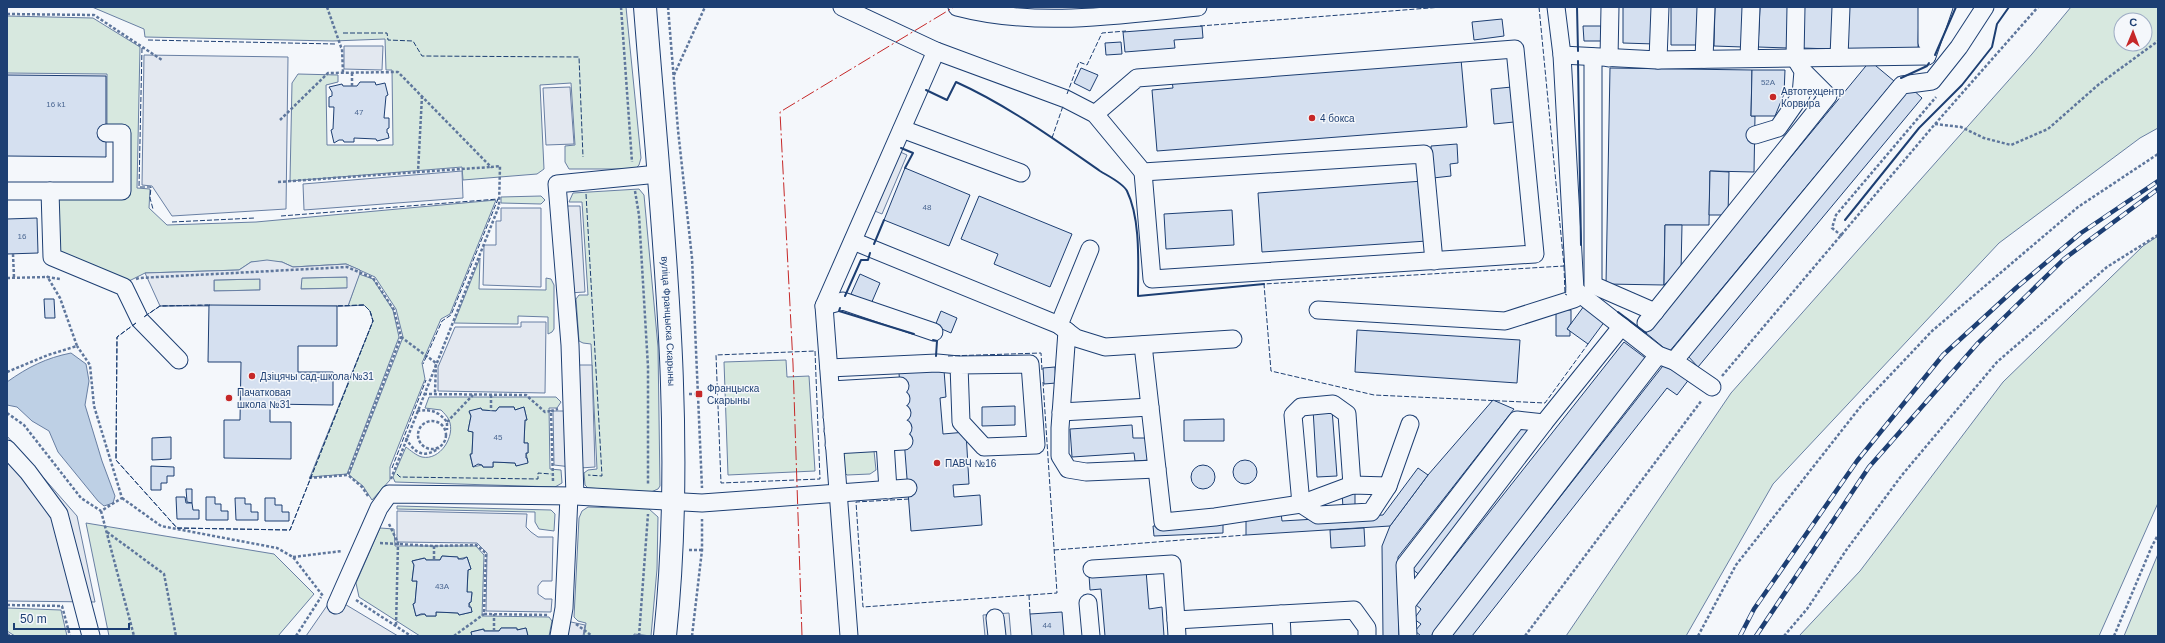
<svg xmlns="http://www.w3.org/2000/svg" width="2165" height="643" viewBox="0 0 2165 643" font-family="Arial,sans-serif">
	<rect width="100%" height="100%" fill="#f4f7fb"/>
	<!-- green -->
	<g fill="#d7e8df" stroke="#687fa3" fill-rule="evenodd">
		<path d="M92,7H626L641,158L639,165L635,169H569L565,162V146L575,145L571,83L540,85L544,169L537,174L463,180L462,167L290,181L292,83L298,74L338,75V82L326,85L327,145H393L392,70H386L385,39L333,41L145,37L144,29Z"/>
		<path d="M2071,7H2158V128L2140,138L1999,243L1773,484L1686,636H1566L1731,393L2032,54ZM2121,20H2145V44H2121Z"/>
		<path d="M7,16L93,18L140,47L137,188L150,189L149,208L167,225L256,222L496,200L450,314L441,319L422,363L425,379L390,467V480L372,500L363,486L349,475L403,337L396,309L375,277L346,264L293,267L282,262H251L239,270L145,273L123,284L56,255L53,193H125V126L107,125V74L7,73Z"/>
		<path d="M639,189L644,195L658,347L660,486L658,489L651,492L588,488L585,485L584,473L588,470L597,469L591,344L583,343L579,341L576,299L579,295H588L582,202H569L573,193Z"/>
		<path d="M541,196L545,200L541,204L501,203V197Z"/>
		<path d="M2158,236V503L2099,636H1799L1860,571L2003,382L2143,246Z"/>
		<path d="M480,258L479,289L546,290V278L551,279L554,285V329L552,332L548,334V317L518,316V324L454,323Z"/>
		<path d="M359,274L373,279L393,310L399,337L347,474L310,477L373,321L370,311L364,305L348,306Z"/>
		<path d="M347,277L348,288L301,289V278Z"/>
		<path d="M260,279V290L214,291V280Z"/>
		<path d="M786,360L787,377L809,376L815,471L728,475L724,362Z"/>
		<path d="M429,397H556L561,402L557,408H549L550,469L561,470L562,483L555,487L395,482L393,477L406,447C410,450 417,456 422,457C440,461 456,436 449,420C447,416 444,413 441,410L425,408ZM499,407H514L515,410L524,407L527,420H525L524,443H528V453H526L528,462L516,466L515,463L493,462V467H483L482,465L473,467L470,455L472,454L473,432L468,431L471,416L469,412L481,408L482,410L496,411Z"/>
		<path d="M843,449L874,451L876,470L870,474L847,475L841,469Z"/>
		<path d="M397,506L551,510L555,514L554,531L539,529L535,522V512L397,509Z"/>
		<path d="M588,507L649,509L658,517L657,569L651,636L634,634V636H584L586,623L578,621L574,617L579,518L582,511Z"/>
		<path d="M86,523L274,554L314,594L278,636H109Z"/>
		<path d="M380,528L394,529L395,546H476L484,555L482,616L549,617L552,621L549,636H528L526,628L517,630L516,628H501L499,631H484L483,629L471,632L472,636H420L359,597L356,583ZM442,556L457,557L458,559L467,557L471,569L468,570L467,592L472,593L471,602L469,603L472,612L459,615L458,613L436,612V616H426L425,614L416,616L413,604L415,603L417,581H412L414,565L412,561L424,558L426,560H440Z"/>
		<path d="M2158,554V636H2124Z"/>
		<path d="M7,608L61,610L67,636H15L7,631Z"/>
	</g>
	<!-- parking -->
	<g fill="#e3e8f0" stroke="#687fa3" fill-rule="evenodd">
		<path d="M344,46H383L382,70L344,69Z"/>
		<path d="M144,55L288,57L286,209L172,216L152,186L142,185Z"/>
		<path d="M570,87L574,144L546,145L543,88Z"/>
		<path d="M896,150L907,155L882,214L870,209Z"/>
		<path d="M462,171L463,198L304,210L303,184Z"/>
		<path d="M564,206H580L585,292L568,293Z"/>
		<path d="M501,208H541V287L483,285L484,245H496V221H501Z"/>
		<path d="M267,260L282,262L293,267L346,264L360,270V273L348,306H160L145,273L239,270L251,262ZM347,277V288L301,289L302,278ZM260,279V290L214,291V280Z"/>
		<path d="M521,322H546L545,393L438,391V367L455,327H521Z"/>
		<path d="M573,365H592L595,467L580,468L554,465L553,411H573Z"/>
		<path d="M7,436L77,516L95,602L7,601Z"/>
		<path d="M397,511L527,514L526,527L531,532L538,537H553L552,581H542L538,586V594L545,599H552L551,612L486,611L487,553L477,543L397,542Z"/>
		<path d="M333,597L398,636H306Z"/>
		<path d="M1009,613L1011,636H985L983,615Z"/>
		<path d="M557,619L585,625L583,636H554Z"/>
	</g>
	<!-- water -->
	<path fill="#bed0e5" stroke="#687fa3" d="M71,353L86,364L89,381L85,405L102,461L115,496L113,503L104,506L98,501L58,452L49,431L32,421L17,407L7,405V382C28,367 46,358 71,353Z"/>
	<!-- building -->
	<g fill="#d5e0f0" stroke="#1d3f73">
		<path d="M1623,7H1655V44L1623,43Z"/>
		<path d="M1671,7H1702L1701,45H1671Z"/>
		<path d="M1715,7H1745L1743,47L1714,46Z"/>
		<path d="M1760,7H1790L1788,48L1758,47Z"/>
		<path d="M1804,7H1834L1832,49L1802,48Z"/>
		<path d="M1847,7H1919L1918,49L1904,50L1846,49Z"/>
		<path d="M1502,19L1504,36L1474,40L1472,22Z"/>
		<path d="M1202,26L1203,38L1174,40L1175,48L1125,52L1123,32Z"/>
		<path d="M1583,26H1601V41H1584Z"/>
		<path d="M1121,42L1122,54L1106,55L1105,43Z"/>
		<path d="M1461,59L1467,127L1157,151L1152,90L1173,88L1172,81Z"/>
		<path d="M1870,61L1894,81L1669,352L1646,333Z"/>
		<path d="M1081,68L1098,75L1090,91L1074,83Z"/>
		<path d="M1610,68L1752,70L1751,116H1755L1754,172L1710,171L1709,225H1665L1664,285L1606,284Z"/>
		<path d="M1752,70H1785L1784,94L1775,116H1751Z"/>
		<path d="M7,75L106,76V157L7,156Z"/>
		<path d="M360,82H375L376,85L385,83L388,95L386,96L384,118H389V128L387,129V133H388L389,138L377,141L376,139L354,138V142H344L343,140H339L334,143L331,130L333,129L334,107H329V97L332,96V92L329,87L342,84L343,86H357Z"/>
		<path d="M1512,87L1514,122L1494,124L1491,89Z"/>
		<path d="M1910,87L1922,98L1698,367L1687,355Z"/>
		<path d="M1457,144L1458,163L1450,164L1451,176L1433,178L1431,146Z"/>
		<path d="M905,168L970,195L949,246L884,220Z"/>
		<path d="M1710,171L1729,172L1728,215H1709Z"/>
		<path d="M1423,181L1427,241L1262,252L1258,193Z"/>
		<path d="M979,196L1072,234L1050,287L994,264L998,254L961,239Z"/>
		<path d="M1232,210L1234,245L1166,249L1164,214Z"/>
		<path d="M37,218L38,253L7,254V219Z"/>
		<path d="M1665,225H1682L1681,271L1664,285Z"/>
		<path d="M860,274L880,283L871,304L851,294Z"/>
		<path d="M44,299H54L55,318H45Z"/>
		<path d="M209,305L337,306V346H298V372H333V405L270,404V422H291V459L224,458V420H240L241,362H208Z"/>
		<path d="M1584,306L1605,321L1588,344L1567,329Z"/>
		<path d="M1556,310H1571V323L1567,329L1570,331V336H1556Z"/>
		<path d="M941,311L957,318L951,333L935,326Z"/>
		<path d="M1357,330L1520,340L1517,383L1355,372Z"/>
		<path d="M1624,342L1648,360L1431,636H1421L1415,631L1421,624L1414,619L1421,609L1416,605Z"/>
		<path d="M1666,362L1690,378L1677,395L1667,388L1472,636H1451Z"/>
		<path d="M1055,367L1056,383L1044,384L1043,368Z"/>
		<path d="M944,370L946,397L940,398L943,434L966,432L969,484L953,485L954,497L980,495L982,525L911,531L899,373Z"/>
		<path d="M1493,400L1514,409L1398,557L1399,636H1383L1382,546L1390,526L1428,475Z"/>
		<path d="M1015,406V425L982,426V407Z"/>
		<path d="M499,407H514L515,410L524,407L527,420H525L524,443H528V453H526V458H527L528,463L516,466L515,463L493,462V467H483L482,465L478,464L473,467L470,454H472L473,432L468,431L471,416L469,411L481,408L482,410L496,411Z"/>
		<path d="M1313,409H1332L1337,476L1317,477Z"/>
		<path d="M1224,419V441H1184V420Z"/>
		<path d="M1132,425L1133,438H1149L1150,460L1135,461L1134,453L1072,457L1070,429Z"/>
		<path d="M1517,425L1536,428L1422,577L1411,568Z"/>
		<path d="M171,437V459L152,460V438Z"/>
		<circle cx="1245" cy="472" r="12"/>
		<circle cx="1203" cy="477" r="12"/>
		<path d="M151,466L174,467V476H167V483H161V490H151Z"/>
		<path d="M1418,468L1428,475L1390,526L1246,535V514L1281,513L1282,521L1383,515Z"/>
		<path d="M186,489H192V503L187,502Z"/>
		<path d="M1342,492H1355V508H1343Z"/>
		<path d="M176,497H185L186,503H192L193,510H199V519H177Z"/>
		<path d="M206,497H215V504H221V511H228V520H206Z"/>
		<path d="M235,498H245V504H251V512H258V520H236Z"/>
		<path d="M265,498H275V505H282V512H289V521H265Z"/>
		<path d="M1223,524V533L1154,536L1153,526Z"/>
		<path d="M1364,528L1365,546L1331,548L1330,530Z"/>
		<path d="M442,556L458,557V559H463L467,557L471,569L468,570L467,592H472L471,602L469,603V607H471L472,612L459,615L458,613L436,612V616H426L425,614H421L416,616L413,604L415,603L417,581H412L414,565L412,561L425,558L426,560H440Z"/>
		<path d="M1146,570L1149,609L1162,607L1164,636H1105L1101,589L1090,590L1089,575Z"/>
		<path d="M1062,612L1064,636H1032L1030,614Z"/>
		<path d="M501,628H517V630L526,628L528,636H472L471,632L484,629V631H499Z"/>
	</g>
	<g fill="none" stroke-linecap="round" stroke-linejoin="round">
		<!-- minor casing -->
		<g stroke="#1d3f73" stroke-width="19">
			<g id="minor">
				<path d="M842,7L936,51L1066,99L1095,114L1143,172L1424,154L1434,261"/>
				<path d="M957,7C1037,28 1118,15 1198,7"/>
				<path d="M1927,43V7"/>
				<path d="M1562,55L1658,60L1927,56"/>
				<path d="M1927,56L1944,7"/>
				<path d="M1593,57V285L1655,312"/>
				<path d="M1839,57L1841,7"/>
				<path d="M1609,58L1610,7"/>
				<path d="M1749,58L1751,7"/>
				<path d="M1704,59L1706,7"/>
				<path d="M1658,60L1660,7"/>
				<path d="M1095,114L1137,78L1515,49L1535,254L1152,279L1143,172"/>
				<path d="M902,129L1021,173"/>
				<path d="M1755,135L1778,128L1801,95L1803,71L1795,58L1796,7"/>
				<path d="M7,191H50L52,257L124,287L140,320L179,360"/>
				<path d="M50,191H122V133H106"/>
				<path d="M853,241L1059,325L1090,249"/>
				<path d="M1575,290L1658,355L1674,361L1712,387"/>
				<path d="M824,306L843,301L934,332"/>
				<path d="M1318,310L1505,321L1574,299L1575,290L1562,55L1556,7"/>
				<path d="M1646,323L1828,96L1803,71"/>
				<path d="M1060,326L1076,338L1105,347L1233,339"/>
				<path d="M1067,331L1060,428V456L1068,469L1086,472L1157,469"/>
				<path d="M1143,345L1163,522L1215,517L1301,504L1352,485L1388,486L1410,424"/>
				<path d="M1674,361L1902,85L1932,81L1959,47L1985,7"/>
				<path d="M829,368L937,363L959,365L1030,364L1036,445L984,447L961,422L959,365"/>
				<path d="M831,390L900,386"/>
				<path d="M832,405L901,399"/>
				<path d="M1061,412L1150,407"/>
				<path d="M832,417L902,413"/>
				<path d="M833,431L903,428"/>
				<path d="M885,442L888,490"/>
				<path d="M834,445L904,441"/>
				<path d="M7,449L28,472L59,514L91,636"/>
				<path d="M1352,485L1347,414L1333,404L1301,407L1293,415L1301,504L1318,515L1371,512L1388,486"/>
				<path d="M575,496L570,345L557,184L658,174"/>
				<path d="M1092,569L1172,564L1176,620L1281,614"/>
				<path d="M1088,603L1091,636"/>
				<path d="M1407,603L1544,423"/>
				<path d="M336,605L379,508L389,494L575,496L702,503L908,488"/>
				<path d="M995,618L997,636"/>
				<path d="M1176,620L1177,636"/>
				<path d="M559,636L564,608L569,496"/>
				<path d="M849,636L824,306L936,51"/>
				<path d="M1282,636L1281,614L1354,610L1367,628V636"/>
				<path d="M1408,636L1405,565L1517,420L1544,423L1622,326"/>
				<path d="M1441,636L1658,355"/>
			</g>
		</g>
		<!-- major casing -->
		<g stroke="#1d3f73" stroke-width="24">
			<g id="major">
				<path id="s1" d="M645,7C661,216 687,427 665,636"/>
			</g>
		</g>
		<!-- path -->
		<g stroke="#5e769c" stroke-width="2.5" stroke-dasharray="3 2" stroke-linecap="butt">
			<path d="M327,7L341,47L342,48L343,73"/>
			<path d="M621,7L632,162"/>
			<path d="M668,7L678,130L692,258L702,488"/>
			<path d="M7,14L94,15L162,60"/>
			<path d="M674,75L705,7"/>
			<path d="M352,86V72"/>
			<path d="M422,96L418,172L491,167"/>
			<path d="M280,120L328,73L398,72L491,167L500,166L499,206L391,479"/>
			<path d="M1935,124L1961,127L1984,138L2011,145L2048,129L2098,85L2158,41"/>
			<path d="M278,182L418,172"/>
			<path d="M635,191L639,215L648,367V485"/>
			<path d="M1842,236L1832,228L1836,215L1936,97"/>
			<path d="M13,254L14,278"/>
			<path d="M7,278L47,277L60,279"/>
			<path d="M136,279L139,278L347,267L373,278L394,310L401,337L348,475L362,487L368,496"/>
			<path d="M401,337L436,363L435,393"/>
			<path d="M7,372L48,355L77,346L60,298L47,276"/>
			<path d="M1722,376L1935,124L2038,7"/>
			<path d="M424,394L526,395L545,412L551,411"/>
			<path d="M689,394H699"/>
			<path d="M491,395V411"/>
			<path d="M417,411C431,409 438,411 447,422V430"/>
			<path d="M7,413L24,425L81,498L101,511L122,498L94,406L90,365L77,346"/>
			<circle cx="432" cy="435" r="14"/>
			<path d="M447,422L473,395"/>
			<path d="M406,438C414,453 424,459 439,448"/>
			<path d="M309,478L348,475"/>
			<path d="M553,481L551,411L558,409"/>
			<path d="M122,498L161,526L277,548L293,557L323,596"/>
			<path d="M101,511L134,636"/>
			<path d="M389,524L398,543L396,627"/>
			<path d="M107,532L164,574L176,636"/>
			<path d="M380,543L434,546L476,545L486,553L484,614L548,615"/>
			<path d="M434,546V560"/>
			<path d="M689,550H702"/>
			<path d="M293,557L342,551"/>
			<path d="M356,600L411,636"/>
			<path d="M7,605L62,606L70,636"/>
			<path d="M576,624L592,636"/>
			<path d="M494,631V614"/>
			<path d="M7,634L11,636"/>
			<path d="M296,636L321,597"/>
			<path d="M454,636L484,614"/>
			<path d="M639,636L648,514"/>
			<path d="M692,636L702,550V519"/>
			<path d="M1525,636L1702,400"/>
			<path d="M1698,636L1736,565L1861,406L1932,331L2078,207L2158,154"/>
			<path d="M1784,636L1807,609L1847,549L1902,475L1997,362L2107,267L2158,235"/>
			<path d="M2114,636L2152,546L2158,535"/>
		</g>
		<!-- minor -->
		<use href="#minor" stroke="#f4f7fb" stroke-width="17"/>
		<!-- major -->
		<use href="#major" stroke="#f4f7fb" stroke-width="22"/>
		<!-- rail casing -->
		<g stroke="#1d3f73" stroke-width="4.5">
			<g id="rail">
				<path d="M1740,636L1754,609L1857,461L1943,355L2016,288L2081,233L2158,181"/>
				<path d="M1756,636L1869,467L1978,343L2064,259L2158,189"/>
			</g>
		</g>
		<!-- rail -->
		<use href="#rail" stroke="#f4f7fb" stroke-width="3" stroke-dasharray="9" stroke-linecap="butt"/>
		<!-- fence -->
		<g stroke="#1d3f73" stroke-width="1" stroke-dasharray="5 2" stroke-linecap="butt">
			<path d="M1539,7L1564,266L1264,284L1271,371L1374,395L1545,403L1588,344"/>
			<path d="M1200,26L1442,7"/>
			<path d="M343,33H387L388,40L413,41L422,56L579,57L583,157"/>
			<path d="M148,40L335,44"/>
			<path d="M142,48L139,187H151L150,198L153,209"/>
			<path d="M1067,94L1079,62L1087,65L1102,33L1126,31"/>
			<path d="M1052,138L1063,106"/>
			<path d="M586,194L602,476L588,475"/>
			<path d="M281,216L498,199L451,315L442,321L423,364"/>
			<path d="M172,222L255,218"/>
			<path d="M1564,266L1565,294L1567,295"/>
			<path d="M145,316L160,306L212,305"/>
			<path d="M144,317L160,306L209,305"/>
			<path d="M136,323L117,337L116,460L177,528L290,530L373,321L370,311L364,305L337,306"/>
			<path d="M136,323L117,337L116,460L177,528L290,530L373,321L370,311L364,305L336,306"/>
			<path d="M815,351L820,479L721,483L716,355Z"/>
			<path d="M948,356L1041,353L1042,370"/>
			<path d="M392,468L426,380"/>
			<path d="M397,474L400,477L538,479V473L551,474"/>
			<path d="M909,499L856,502L863,607L1057,593L1043,382"/>
			<path d="M1054,550L1246,535"/>
			<path d="M1029,595L1030,614"/>
		</g>
		<!-- wall -->
		<g stroke="#1d3f73" stroke-width="2">
			<path d="M1577,7L1578,51"/>
			<path d="M1935,55L1956,7"/>
			<path d="M1578,61L1581,245"/>
			<path d="M1901,78L1927,66L1929,63"/>
			<path d="M926,90L947,100L956,82C1007,105 1054,139 1100,171C1108,176 1123,183 1127,191C1141,220 1138,264 1138,296L1264,284"/>
			<path d="M901,148L913,153L905,168"/>
			<path d="M1845,220L1919,128L1962,85L1992,47L1997,24L2009,7"/>
			<path d="M874,244L884,220"/>
			<path d="M845,296L861,260H868L870,253"/>
			<path d="M840,308L839,311L914,334"/>
			<path d="M1618,312L1646,333"/>
			<path d="M933,340L937,341L936,356"/>
		</g>
		<!-- power -->
		<path stroke="#c62828" stroke-width="1" stroke-dasharray="14 3 2 3" stroke-linecap="butt" d="M802,636L793,364L780,112L954,7"/>
	</g>
	<!-- markers -->
	<g fill="#c62828" stroke="#f4f7fb" stroke-width="1.5">
		<circle cx="1773" cy="97" r="4"/>
		<circle cx="1312" cy="118" r="4"/>
		<circle cx="252" cy="376" r="4"/>
		<rect x="695" y="390" width="8" height="8" rx="2"/>
		<circle cx="229" cy="398" r="4"/>
		<circle cx="937" cy="463" r="4"/>
	</g>
	<g text-anchor="middle" stroke-width="3" stroke-linejoin="round" paint-order="stroke">
		<!-- number labels -->
		<g font-size="8" fill="#4b6792">
			<text x="1768" y="85">52А</text>
			<text x="56" y="107">16 k1</text>
			<text x="359" y="115">47</text>
			<text x="927" y="210">48</text>
			<text x="22" y="239">16</text>
			<text x="498" y="440">45</text>
			<text x="442" y="589">43А</text>
			<text x="1047" y="628">44</text>
		</g>
		<!-- poi labels -->
		<g font-size="10" fill="#1d3f73" stroke="#f4f7fb" text-anchor="start">
			<text x="1781" y="95">Автотехцентр<tspan x="1781" dy="12">Корвира</tspan></text>
			<text x="1320" y="122">4 бокса</text>
			<text x="260" y="380">Дзіцячы сад-школа №31</text>
			<text x="707" y="392">Францыска<tspan x="707" dy="12">Скарыны</tspan></text>
			<text x="237" y="396">Пачатковая<tspan x="237" dy="12">школа №31</tspan></text>
			<text x="945" y="467">ПАВЧ №16</text>
		</g>
		<!-- street labels -->
		<g font-size="10" fill="#1d3f73" stroke="#f4f7fb">
			<text dy="4" stroke="none"><textPath href="#s1" startOffset="315">вуліца Францыска Скарыны</textPath></text>
		</g>
	</g>
	<!-- border -->
	<rect width="2165" height="643" fill="none" stroke="#1d3f73" stroke-width="16"/>
	<!-- north arrow -->
	<g transform="translate(2133 32) rotate(1)"><circle r="19" fill="#f4f7fb" stroke="#9eadc5"/>
	<path d="M0-3L7 15L0 10L-7 15Z" fill="#c62828"/>
	<text y="-6" font-size="11" font-weight="bold" text-anchor="middle" fill="#1d3f73">С</text>
	</g>
	<!-- scale -->
	<path d="M14 623v6h115v-6" fill="none" stroke="#1d3f73" stroke-width="2"/>
	<text x="20" y="623" font-size="12" fill="#1d3f73" stroke="#f4f7fb" stroke-width="3" paint-order="stroke">50 m</text>
</svg>
